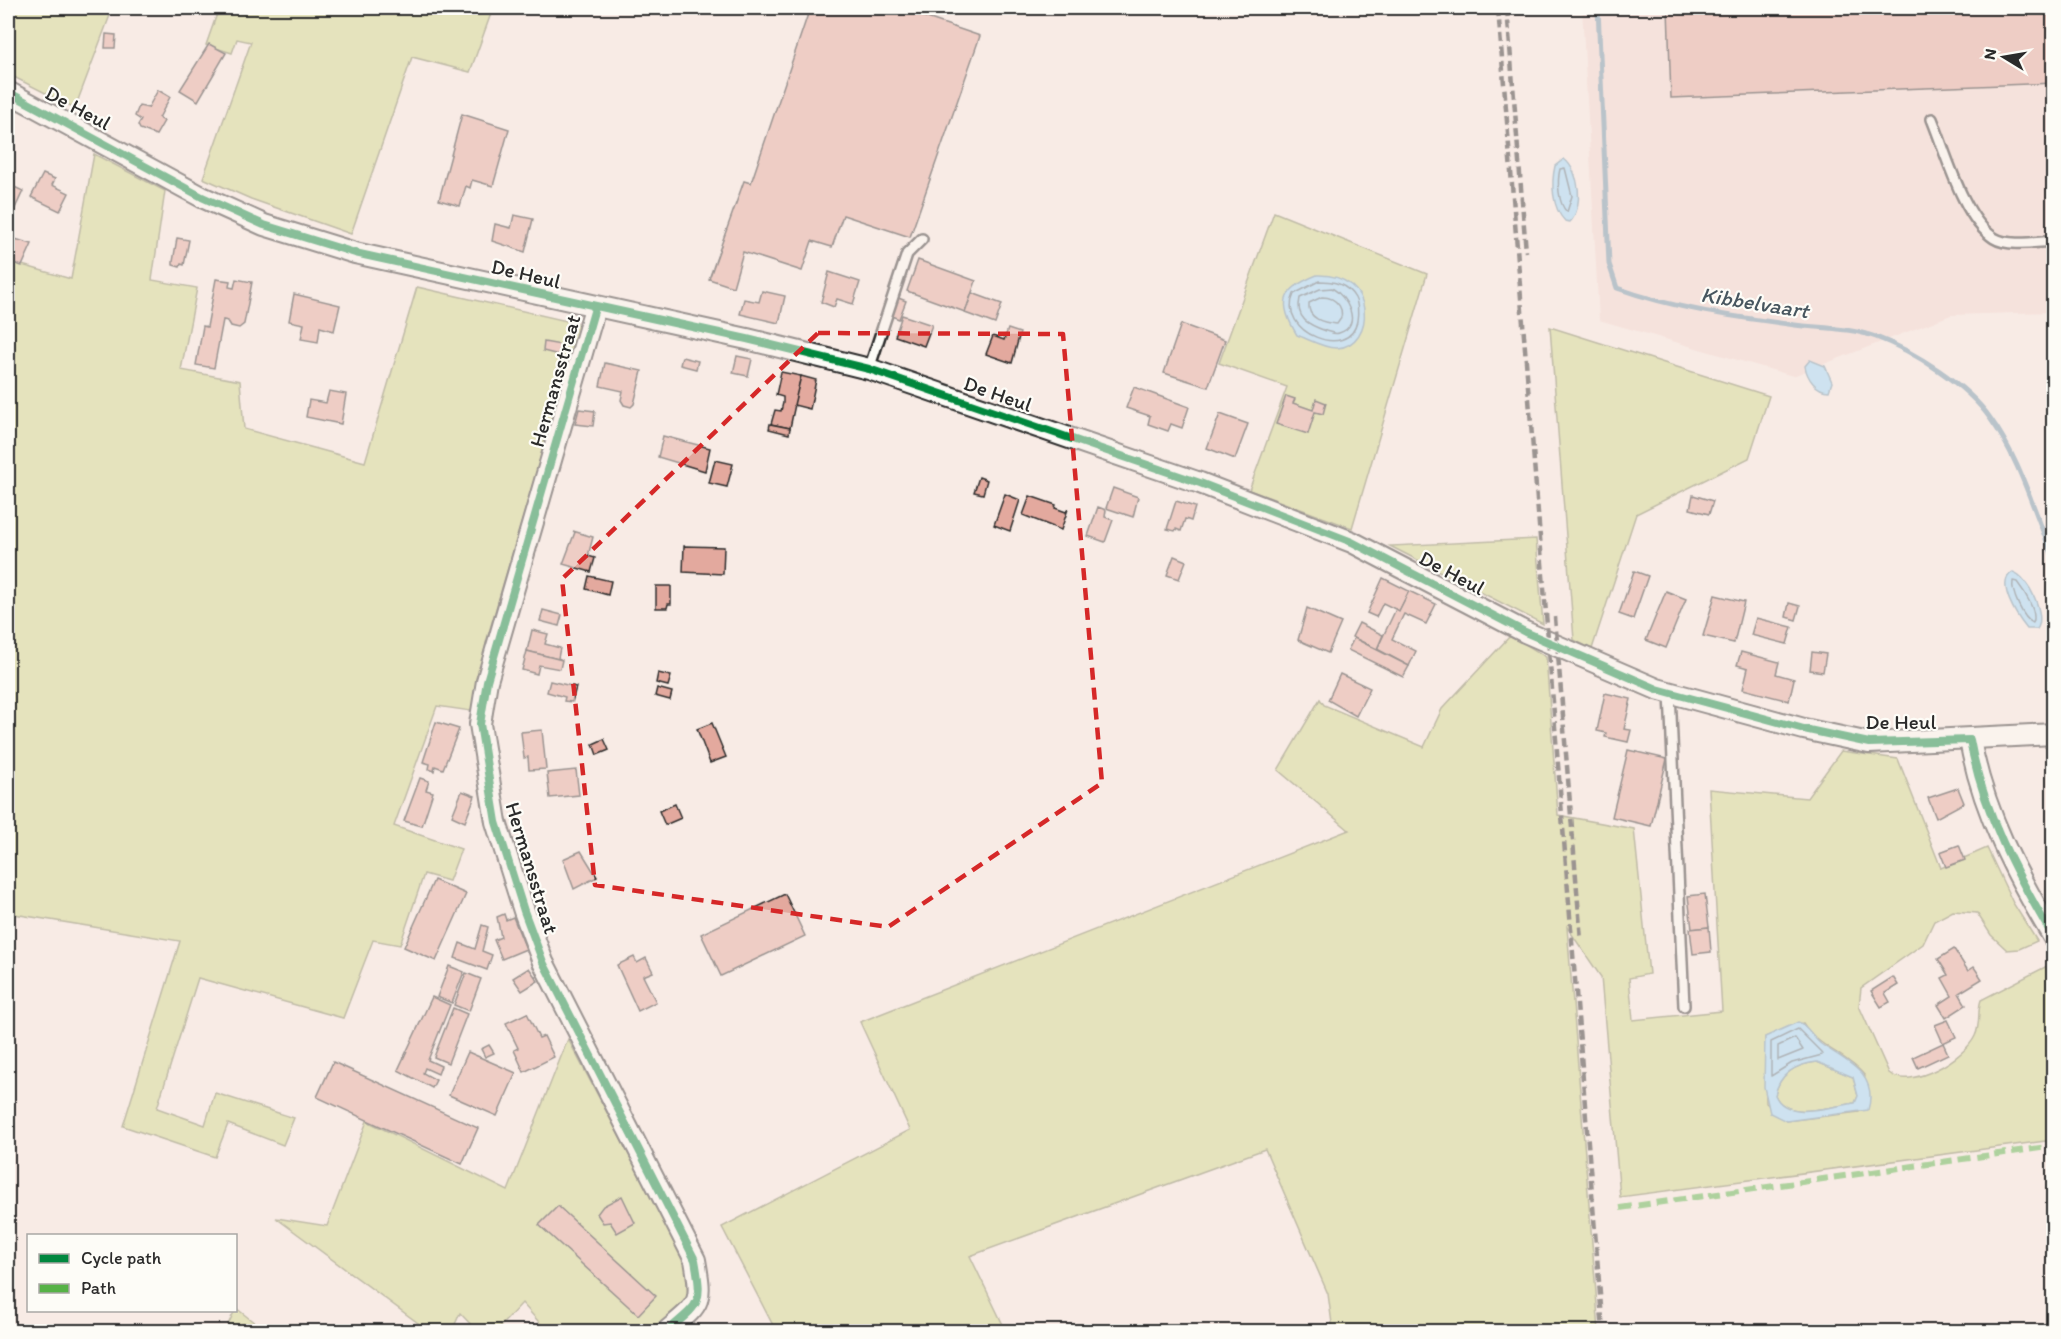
<svg xmlns="http://www.w3.org/2000/svg" width="2061" height="1339" viewBox="0 0 2061 1339" font-family="Itim,sans-serif">
	<rect width="100%" height="100%" fill="#f8ebe5"/>
	<filter id="ink" filterUnits="userSpaceOnUse"><feTurbulence type="fractalNoise" baseFrequency=".0167" numOctaves="2"/><feDisplacementMap in="SourceGraphic" scale="12" xChannelSelector="R" yChannelSelector="G"/><feConvolveMatrix kernelMatrix="1 2 1 2 8 2 1 2 1" color-interpolation-filters="sRGB"/></filter>
	<g filter="url(#ink)">
		<!-- built -->
		<path fill="#f2d7d0" d="M1582,8H2053V312L1951,315L1793,376L1599,320Z"/>
		<!-- green -->
		<g fill="#cfd98c" stroke="#7d825c" stroke-width="1.5" fill-rule="evenodd">
			<path d="M8,8H107L112,10L75,108L8,74Z"/>
			<path d="M219,8H493L470,72L412,57L351,234L251,199L203,178L251,42L237,39L232,53L206,45Z"/>
			<path d="M94,154L165,191L152,280L197,288L181,370L240,381L244,429L365,462L417,287L580,324L487,639L471,711L437,706L394,826L461,849L449,881L424,874L400,945L373,940L343,1018L198,978L157,1108L205,1125L215,1093L294,1118L283,1145L228,1124L215,1157L123,1126L180,941L8,913V261L71,279Z"/>
			<path d="M1274,212L1427,274L1352,528L1249,490L1287,387L1219,363Z"/>
			<path d="M1550,327L1769,396L1749,458L1636,514L1592,649L1574,640Z"/>
			<path d="M1536,539L1543,624L1390,546L1516,540Z"/>
			<path d="M1511,635L1546,657L1558,815L1634,829L1649,974L1629,978L1633,1020L1722,1011L1709,789L1807,798L1841,751L1898,759L1941,868L1987,848L2013,903L2037,941L2019,949L2007,950L1991,935L1977,913L1953,911L1934,921L1923,944L1861,988L1859,1006L1889,1073C1911,1091 1965,1058 1975,1036C1981,1024 1977,1011 1981,1000L2051,964L2053,969V1140L1620,1197L1601,977L1567,927L1599,1331H1333L1328,1294L1265,1149L970,1256L1006,1331H776L722,1227L910,1130L860,1022L1349,830L1278,770L1320,699L1324,705L1424,747L1442,709ZM1803,1023C1818,1048 1847,1054 1865,1076L1859,1112L1786,1121L1766,1103L1765,1037Z"/>
			<path d="M568,1039L689,1268L691,1283L688,1297L679,1311L654,1331H547L522,1303L496,1331H477L460,1313L452,1331H429L276,1218L327,1226L367,1121L508,1191Z"/>
			<path d="M1817,1062L1853,1077L1858,1096L1855,1103C1833,1106 1786,1122 1775,1095C1779,1074 1796,1064 1817,1062Z"/>
			<path d="M236,1308L265,1331H225Z"/>
		</g>
		<!-- water -->
		<g fill="#9bd8fc" stroke="#6e93a8" stroke-width="1.5" fill-rule="evenodd">
			<path d="M1564,159C1580,171 1584,208 1570,222L1565,221C1552,208 1551,183 1555,166Z"/>
			<path d="M1317,275C1378,273 1375,346 1337,348C1325,349 1308,339 1297,335C1277,302 1282,289 1317,275Z"/>
			<path d="M1810,360L1825,366L1832,382L1829,391C1816,391 1807,378 1805,366Z"/>
			<path d="M2013,572C2028,576 2047,616 2037,629H2027C2018,618 1994,582 2013,572Z"/>
			<path d="M1798,1022C1807,1024 1813,1038 1821,1044C1845,1061 1879,1073 1868,1110L1786,1121L1770,1113L1764,1087L1765,1037ZM1817,1062L1853,1077L1858,1096L1855,1103C1833,1106 1786,1122 1775,1095C1779,1074 1796,1064 1817,1062Z"/>
		</g>
		<g fill="none" stroke-linecap="round" stroke-linejoin="round">
			<!-- shore -->
			<g stroke="#58707f" stroke-width="1.5">
				<path d="M1565,168L1572,196L1567,212C1558,204 1557,181 1560,169Z"/>
				<path d="M1319,281C1334,281 1347,284 1355,298C1359,305 1358,314 1357,321C1350,362 1276,332 1294,294Z"/>
				<path d="M1320,289L1332,288C1346,296 1364,325 1339,333C1335,335 1330,332 1326,331C1309,325 1295,319 1300,298Z"/>
				<path d="M1322,297C1337,297 1348,311 1337,324C1324,323 1307,319 1309,303Z"/>
				<path d="M2013,581L2017,582C2024,591 2038,612 2033,623C2023,619 2011,592 2013,581Z"/>
				<path d="M1798,1029L1821,1052L1822,1055L1792,1063L1771,1076V1042Z"/>
				<path d="M1795,1038L1803,1050L1778,1060V1046Z"/>
			</g>
			<!-- stream -->
			<path stroke="#6e93a8" stroke-width="5" d="M1598,8L1609,264L1617,288C1675,309 1735,317 1795,325C1821,328 1852,328 1876,337C1914,351 1967,385 1990,418C2020,459 2034,512 2054,559"/>
		</g>
		<!-- building -->
		<g fill="#e3a99e" stroke="#2b2b2b" stroke-width="1.5">
			<path d="M810,8H898L980,36L910,237L843,215L832,247L812,241L802,271L743,252L733,287L709,279L744,181L751,183Z"/>
			<path d="M1668,8H2054V83L1671,98Z"/>
			<path d="M106,34L116,35L115,48H105Z"/>
			<path d="M209,44L226,53L198,101L180,90Z"/>
			<path d="M158,90L170,97L159,118L164,121L156,135L140,129L138,125L141,120L135,116L139,106L148,108Z"/>
			<path d="M462,114L509,129L493,186L472,180L470,188L466,186L460,206L439,200Z"/>
			<path d="M43,174L55,179L52,185L69,193L60,211L31,197Z"/>
			<path d="M8,184L23,191L11,217L8,215Z"/>
			<path d="M514,215L533,219L525,252L492,241L495,224L511,228Z"/>
			<path d="M177,238L189,240L184,265L181,264L180,267L173,265V262Z"/>
			<path d="M15,239L32,244L22,266L8,261Z"/>
			<path d="M918,260L976,281L965,312L907,291Z"/>
			<path d="M829,272L860,282L853,304L837,299L834,307L821,302Z"/>
			<path d="M216,279L230,281L229,287L234,288L236,279L252,282L244,324L239,328L231,326L228,321L223,320L214,368L196,365L203,326L207,327Z"/>
			<path d="M762,291L785,296L779,323L740,314L744,299L759,302Z"/>
			<path d="M972,293L1002,304L995,324L965,313Z"/>
			<path d="M294,294L340,305L334,331L320,327L318,342L301,339L304,324L289,321Z"/>
			<path d="M896,297L906,301L899,319L889,315Z"/>
			<path d="M902,315L932,325L924,346L895,336Z"/>
			<path d="M1181,324L1225,340L1208,387L1164,373Z"/>
			<path d="M1008,329L1020,333L1012,363L986,354L993,336L1004,340Z"/>
			<path d="M544,342L561,345L559,355L543,351Z"/>
			<path d="M737,356L752,359L748,376L733,373Z"/>
			<path d="M682,357L698,361L696,369L680,365Z"/>
			<path d="M605,363L642,371L634,404L631,407L624,405L621,400L623,391L600,386Z"/>
			<path d="M781,372L801,376L790,428L771,424L775,410L781,411L783,403V397L776,395Z"/>
			<path d="M801,376L816,380L810,409L794,405Z"/>
			<path d="M1134,387L1189,407L1182,428L1171,424L1168,431L1148,424L1150,416L1126,408Z"/>
			<path d="M329,391L346,394L341,424L306,417L309,400L326,403Z"/>
			<path d="M1286,396L1295,399L1293,403L1313,410L1316,399L1326,403L1323,414L1315,412L1308,434L1276,424Z"/>
			<path d="M579,409L595,411L593,426L575,424Z"/>
			<path d="M1220,414L1248,424L1235,459L1207,448Z"/>
			<path d="M770,424L790,428L789,434L769,429Z"/>
			<path d="M663,436L710,448L705,471L658,457Z"/>
			<path d="M715,460L733,464L727,487L709,483Z"/>
			<path d="M979,477L987,480L983,494L974,492Z"/>
			<path d="M1113,488L1138,497L1133,517L1106,508Z"/>
			<path d="M1005,494L1020,500L1010,531L994,525Z"/>
			<path d="M1693,495L1713,501L1709,514L1690,509Z"/>
			<path d="M1030,496L1056,505L1055,508L1066,512L1068,509L1061,530L1023,515Z"/>
			<path d="M1176,501L1195,507L1191,521L1185,519L1181,531L1176,529L1175,531L1167,529Z"/>
			<path d="M1098,507L1106,510L1105,517L1113,520L1105,542L1088,536Z"/>
			<path d="M573,531L593,537L588,556L595,558L591,572L563,564L575,532Z"/>
			<path d="M684,546L724,547L723,574L683,572Z"/>
			<path d="M1174,556L1186,561L1179,579L1167,575Z"/>
			<path d="M1634,571L1648,576L1633,619L1619,614Z"/>
			<path d="M589,576L611,581L608,595L586,589Z"/>
			<path d="M1383,578L1409,591L1399,611L1383,603L1376,617L1367,613Z"/>
			<path d="M656,586H671V604H668L667,608H656Z"/>
			<path d="M1409,591L1436,604L1426,624L1404,614L1392,639L1416,651L1409,666L1377,649L1396,609L1399,611Z"/>
			<path d="M1666,591L1686,599L1666,648L1646,640Z"/>
			<path d="M1715,595L1744,602L1734,643L1703,636Z"/>
			<path d="M1789,603L1800,606L1796,620L1786,617Z"/>
			<path d="M1307,608L1341,623L1328,653L1298,640Z"/>
			<path d="M543,610L562,615L559,626L540,621Z"/>
			<path d="M1756,618L1792,627L1787,644L1751,635Z"/>
			<path d="M1359,623L1383,635L1377,649L1352,637Z"/>
			<path d="M532,630L548,634L545,644L560,648L558,658L562,660L527,651Z"/>
			<path d="M1354,638L1409,666L1403,677L1348,650Z"/>
			<path d="M527,651L562,660L560,669L539,665L537,674L522,670Z"/>
			<path d="M1741,652L1779,662L1776,674L1794,679L1789,701L1743,689L1748,668L1737,665Z"/>
			<path d="M1812,652L1826,654L1823,672L1810,670Z"/>
			<path d="M658,673L671,676L668,686L656,683Z"/>
			<path d="M1340,674L1370,688L1356,716L1328,700Z"/>
			<path d="M550,681L576,687L572,702L564,701L565,697L547,692Z"/>
			<path d="M657,688L672,692L670,700L655,696Z"/>
			<path d="M1605,693L1631,699L1624,729L1631,730L1628,742L1605,737L1606,733L1597,731Z"/>
			<path d="M436,722L459,729L443,769L435,766L434,771L429,769L430,764L423,762Z"/>
			<path d="M712,723L726,757L710,763L697,729Z"/>
			<path d="M542,730L546,769L529,770L528,757L524,758L521,732Z"/>
			<path d="M604,739L609,750L597,755L593,744Z"/>
			<path d="M1628,750L1667,759L1651,826L1612,817Z"/>
			<path d="M576,770L579,795L550,798L547,773Z"/>
			<path d="M420,778L429,781L426,790L433,792L422,826L404,821Z"/>
			<path d="M1958,788L1964,803L1936,818L1928,798Z"/>
			<path d="M462,791L475,796L465,822L452,816Z"/>
			<path d="M675,804L681,818L665,825L659,811Z"/>
			<path d="M1959,845L1965,860L1946,867L1940,852Z"/>
			<path d="M581,851L597,877L574,889L563,859Z"/>
			<path d="M434,880L466,894L436,961L404,947Z"/>
			<path d="M785,894L805,936L721,976L701,934Z"/>
			<path d="M1705,894L1709,927L1692,929L1688,896Z"/>
			<path d="M504,914L506,920L513,917L526,949L502,959L494,940L501,937L497,917Z"/>
			<path d="M482,925L488,927L482,951L492,955L487,970L455,958L460,943L475,949Z"/>
			<path d="M1709,927L1711,952L1693,954L1690,929Z"/>
			<path d="M1954,949L1968,971L1974,967L1982,979L1959,993L1966,1005L1946,1018L1938,1005L1952,996L1942,978L1948,975L1938,959Z"/>
			<path d="M634,957L637,963L646,958L653,972L643,976L656,1002L638,1011L617,965Z"/>
			<path d="M449,966L464,972L452,1003L437,997Z"/>
			<path d="M529,968L538,981L522,991L513,978Z"/>
			<path d="M466,973L481,979L469,1011L454,1005Z"/>
			<path d="M1893,977L1898,985L1885,993L1890,1002L1881,1007L1871,991Z"/>
			<path d="M432,997L450,1005L428,1060L441,1066L438,1074L425,1068L423,1073L436,1080L432,1088L398,1070Z"/>
			<path d="M453,1008L467,1014L448,1063L434,1057Z"/>
			<path d="M527,1013L539,1038L544,1036L554,1057L524,1072L514,1050L518,1048L506,1023Z"/>
			<path d="M1948,1020L1956,1037L1943,1043L1935,1025Z"/>
			<path d="M1943,1043L1948,1054L1918,1068L1913,1057Z"/>
			<path d="M489,1045L494,1053L485,1057L481,1049Z"/>
			<path d="M468,1052L516,1073L497,1116L449,1095Z"/>
			<path d="M333,1062L478,1128L462,1164L317,1097Z"/>
			<path d="M622,1196L635,1223L617,1233L610,1222L603,1223L597,1214L603,1206Z"/>
			<path d="M558,1206L656,1296L638,1315L539,1225Z"/>
			<path d="M2054,1226V1249L2050,1250L2046,1227Z"/>
		</g>
		<g fill="none" stroke-linecap="round" stroke-linejoin="round">
			<!-- lane casing -->
			<g stroke="#2b2b2b" stroke-width="14">
				<g id="lane">
					<path d="M1932,119C1946,153 1963,218 1994,238C2008,247 2037,242 2054,241"/>
					<path d="M869,369L907,254L922,239"/>
					<path d="M1670,693L1684,1006"/>
				</g>
			</g>
			<!-- street casing -->
			<g stroke="#2b2b2b" stroke-width="24">
				<g id="street">
					<path d="M8,92L202,197L264,225L355,253L747,339L869,369L1200,483L1352,542L1525,632L1657,689L1804,729L1869,743L2054,734"/>
					<path d="M595,308L487,681L480,724L496,822L524,911L543,962L695,1260C703,1305 700,1303 666,1332"/>
					<path d="M1970,740C1983,812 2017,876 2054,938"/>
				</g>
			</g>
			<!-- lane -->
			<use href="#lane" stroke="#fdfcf7" stroke-width="9"/>
			<!-- street -->
			<use href="#street" stroke="#fdfcf7" stroke-width="20"/>
			<!-- rail -->
			<g stroke="#2b2b2b" stroke-width="4.5" stroke-dasharray="9 4.5" stroke-linecap="butt">
				<path d="M1498,8L1603,1332"/>
				<path d="M1507,8L1526,252"/>
				<path d="M1555,617L1581,940"/>
			</g>
			<!-- quiet -->
			<path stroke="#56b246" stroke-width="6" stroke-dasharray="12 6" stroke-linecap="butt" d="M1620,1208L2054,1146"/>
			<!-- cycleway casing -->
			<g stroke="#fdfcf7" stroke-width="11">
				<g id="cycleway">
					<path d="M8,92L202,197L264,225L355,253L747,339L869,369L1200,483L1352,542L1525,632L1657,689L1804,729L1869,743L1970,740C1983,812 2017,876 2054,938"/>
					<path d="M595,308L487,681L480,724L496,822L524,911L543,962L695,1260C703,1305 700,1303 666,1332"/>
				</g>
			</g>
			<!-- cycleway -->
			<use href="#cycleway" stroke="#00873e" stroke-width="8"/>
		</g>
	</g>
	<!-- marked area -->
	<path d="M0 0H2061V1339H0ZM818,333L1063,334L1102,783L888,927L595,885L562,579Z" fill="#f8ebe5" fill-opacity=".55" fill-rule="evenodd"/>
	<path fill="none" stroke="#d62828" stroke-width="4.5" stroke-dasharray="12 8" stroke-linejoin="round" d="M818,333L1063,334L1102,783L888,927L595,885L562,579Z"/>
	<g text-anchor="middle" stroke-width="4.5" stroke-linejoin="round" paint-order="stroke">
		<!-- street labels -->
		<g font-size="21" fill="#2b2b2b" stroke="#fdfcf7">
			<text transform="translate(78 108) rotate(28)" y="7">De Heul</text>
			<text transform="translate(526 274) rotate(13)" y="7">De Heul</text>
			<text transform="translate(555 381) rotate(-74)" y="7">Hermansstraat</text>
			<text transform="translate(998 394) rotate(19)" y="7">De Heul</text>
			<text transform="translate(1452 573) rotate(28)" y="7">De Heul</text>
			<text x="1901" y="729">De Heul</text>
			<text transform="translate(532 868) rotate(73)" y="7">Hermansstraat</text>
		</g>
		<!-- water labels -->
		<g font-size="22" font-style="italic" fill="#47565f" stroke="#fdfcf7">
			<text transform="translate(1755 302) rotate(9)" y="8">Kibbelvaart</text>
		</g>
	</g>
	<!-- margin -->
	<rect width="2061" height="1339" fill="none" stroke="#fdfcf7" stroke-width="30"/>
	<rect x="15" y="15" width="2031" height="1309" fill="none" stroke="#2b2b2b" stroke-width="2" filter="url(#ink)"/>
	<!-- legend -->
	<rect x="27" y="1234" width="210" height="78" fill="#fdfcf7" stroke="#a9a8a5" stroke-width="1.5"/>
	<rect x="39" y="1254" width="30" height="9" fill="#00873e" stroke="#a9a8a5" stroke-width="1.5"/>
	<text x="81" y="1264" font-size="18" fill="#2b2b2b">Cycle path</text>
	<rect x="39" y="1284" width="30" height="9" fill="#56b246" stroke="#a9a8a5" stroke-width="1.5"/>
	<text x="81" y="1294" font-size="18" fill="#2b2b2b">Path</text>
	<!-- north arrow -->
	<g transform="translate(2004 57) rotate(281)" stroke="#fdfcf7" stroke-width="4.5" paint-order="stroke">
	<path d="M0-4.5L10 22L0 15L-10 22Z" fill="#2b2b2b"/>
	<text y="-9" font-size="16" font-weight="bold" text-anchor="middle" fill="#2b2b2b">N</text>
	</g>
</svg>
